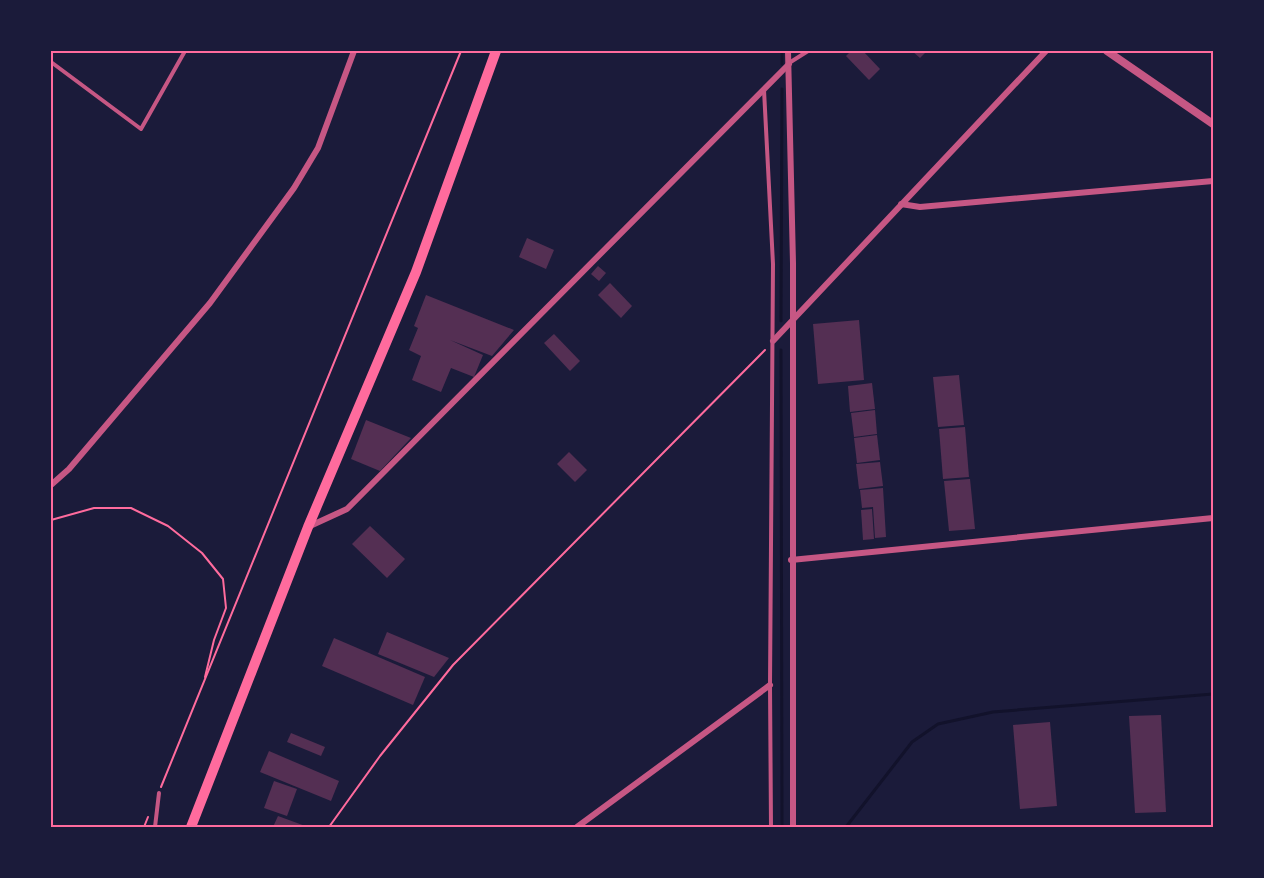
<svg xmlns="http://www.w3.org/2000/svg" width="1264" height="878" viewBox="0 0 1264 878" font-family="'Titillium Web',sans-serif">
	<rect width="100%" height="100%" fill="#1b1b3a"/>
	<g fill="none" stroke-linecap="round" stroke-linejoin="round">
		<!-- stream -->
		<g stroke="#12122b" stroke-width="3">
			<path d="M782,64V51"/>
			<path d="M781,321L782,89"/>
			<path d="M781,350L782,827"/>
			<path d="M846,827L912,742L938,724L993,712L1213,694"/>
		</g>
	</g>
	<!-- building -->
	<g fill="#542f53">
		<path d="M851,51H863L880,69L869,80L846,56Z"/>
		<path d="M912,51H927L920,58Z"/>
		<path d="M527,238L554,250L546,269L519,257Z"/>
		<path d="M598,266L606,273L599,281L591,274Z"/>
		<path d="M610,283L632,306L621,318L598,295Z"/>
		<path d="M426,295L514,330L492,356L450,340L483,355L474,377L451,368L441,392L412,380L421,356L409,350L418,328L414,326Z"/>
		<path d="M859,320L864,380L818,384L813,324Z"/>
		<path d="M554,334L580,361L570,371L544,343Z"/>
		<path d="M959,375L964,425L938,427L933,377Z"/>
		<path d="M872,383L875,409L850,412L848,386Z"/>
		<path d="M875,410L877,434L854,437L851,413Z"/>
		<path d="M366,420L411,438L380,471L351,459Z"/>
		<path d="M965,427L969,477L943,479L939,429Z"/>
		<path d="M877,435L880,460L857,463L854,438Z"/>
		<path d="M569,452L587,470L575,482L557,464Z"/>
		<path d="M880,462L883,486L859,489L856,464Z"/>
		<path d="M970,479L975,529L949,531L944,481Z"/>
		<path d="M883,488L886,537L875,538L873,507L862,508L860,490Z"/>
		<path d="M872,509L874,539L863,540L861,510Z"/>
		<path d="M370,526L405,559L387,578L352,544Z"/>
		<path d="M387,632L449,658L434,677L378,654Z"/>
		<path d="M334,638L425,677L413,705L322,666Z"/>
		<path d="M1161,715L1166,812L1135,813L1129,716Z"/>
		<path d="M1050,722L1057,806L1020,809L1013,725Z"/>
		<path d="M291,733L325,747L321,756L287,742Z"/>
		<path d="M269,751L339,781L331,801L260,772Z"/>
		<path d="M274,781L297,789L287,816L264,808Z"/>
		<path d="M278,816L308,827H273Z"/>
	</g>
	<g fill="none" stroke-linecap="round" stroke-linejoin="round">
		<!-- path -->
		<g stroke="#ff6b9d" stroke-width="2">
			<path d="M51,520L94,508H131L168,526L202,553L223,579L226,608L214,640L205,677"/>
			<path d="M161,787L461,51"/>
			<path d="M144,827L148,817"/>
			<path d="M329,827L380,756L453,665L765,350"/>
		</g>
		<!-- service -->
		<g stroke="#c65784" stroke-width="4">
			<path d="M51,62L141,129L185,51"/>
			<path d="M789,63L808,51"/>
			<path d="M764,90L773,264L770,685L771,827"/>
			<path d="M155,827L159,793"/>
		</g>
		<!-- minor -->
		<g stroke="#c65784" stroke-width="6">
			<path d="M788,51L793,263V827"/>
			<path d="M901,204L920,207L1213,181"/>
			<path d="M773,341L1046,51"/>
			<path d="M51,485L69,469L210,303L294,188L318,148L354,51"/>
			<path d="M310,526L347,509L789,64"/>
			<path d="M791,560L1213,518"/>
			<path d="M577,827L770,685"/>
		</g>
		<!-- tertiary -->
		<path stroke="#c65784" stroke-width="8" d="M1107,51L1213,124"/>
		<!-- primary -->
		<path stroke="#ff6b9d" stroke-width="10" d="M191,827L308,527L416,272L496,51"/>
	</g>
	<!-- border -->
	<rect width="1264" height="878" fill="none" stroke="#1b1b3a" stroke-width="105"/>
	<rect x="52" y="52" width="1160" height="774" fill="none" stroke="#ff6b9d" stroke-width="2"/>
</svg>
